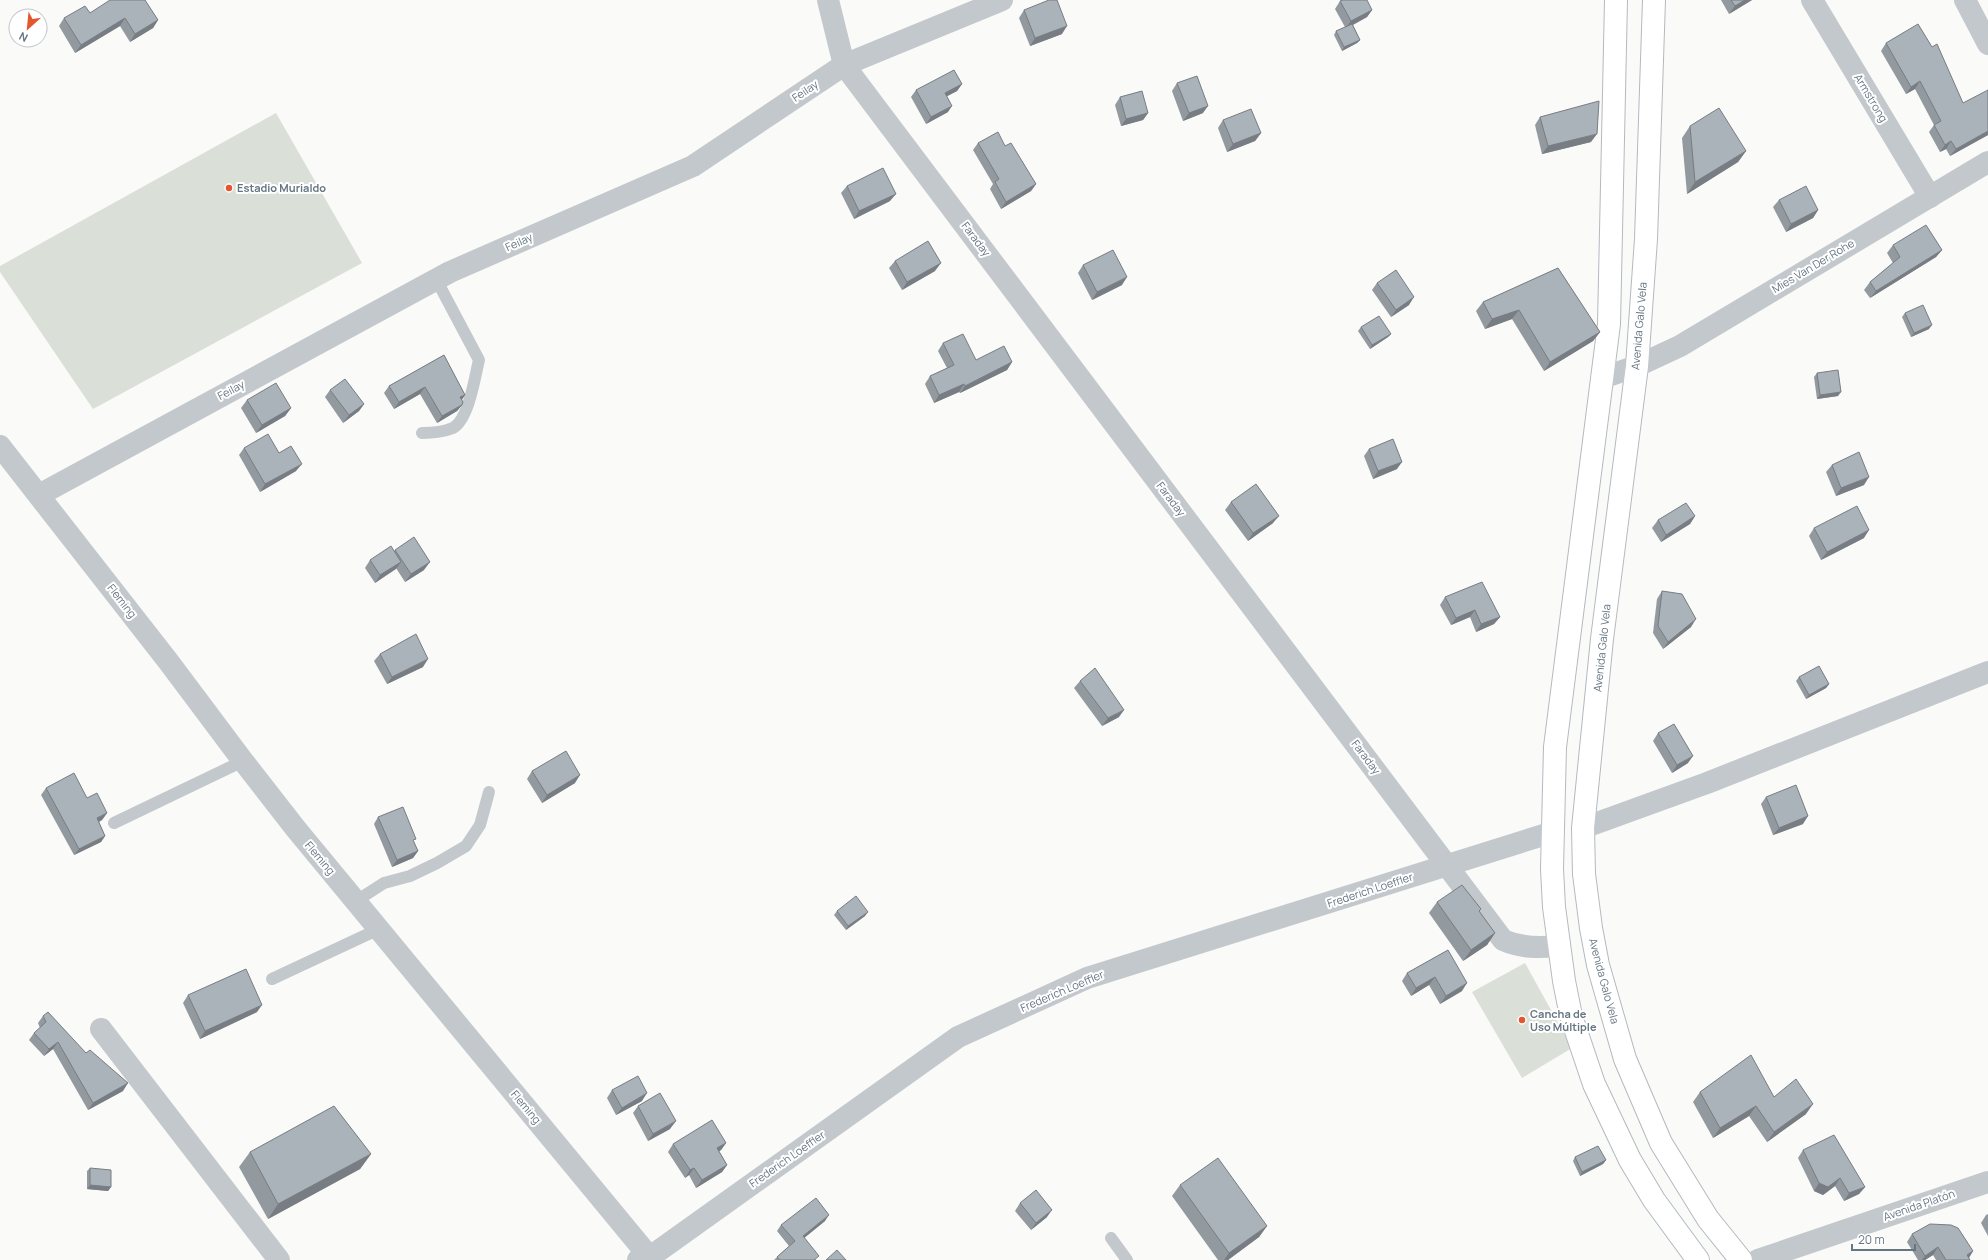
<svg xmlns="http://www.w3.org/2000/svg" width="1988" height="1260" viewBox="0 0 1988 1260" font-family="Manrope,sans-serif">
	<rect width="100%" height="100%" fill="#fafaf8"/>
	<!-- green -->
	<g fill="#dadfd7">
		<path d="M276,113L362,263L93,409L0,272V266Z"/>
		<path d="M1525,963L1572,1048L1522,1078L1472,992Z"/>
	</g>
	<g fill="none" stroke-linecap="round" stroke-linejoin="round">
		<!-- secondary casing -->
		<g stroke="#b3babf" stroke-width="24">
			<g id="secondary">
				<path d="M1616,0L1609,324L1555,747L1552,869L1554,907L1564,981L1571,1016L1594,1084L1630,1160L1654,1200L1698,1260"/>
				<path d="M1654,0L1646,239L1637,366L1602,639L1583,828L1584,874L1591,928L1598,965L1625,1059L1661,1143L1708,1219L1741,1260"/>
			</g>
		</g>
		<!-- lane -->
		<g stroke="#c3c8cc" stroke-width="12">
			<path d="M422,433C433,433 443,432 453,428C469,419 475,376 479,360L436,279"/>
			<path d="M114,823L243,761"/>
			<path d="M356,901L384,883L410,876L437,863L466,846L480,825L489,792"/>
			<path d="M272,979L379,929"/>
			<path d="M1111,1238L1127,1260"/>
		</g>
		<!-- street -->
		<g stroke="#c3c8cc" stroke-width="22">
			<path d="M828,0L844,65L1503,940C1521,948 1539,948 1558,946"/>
			<path d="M1812,0L1930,197"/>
			<path d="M1965,0L1988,44"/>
			<path d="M1602,378L1637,366L1680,346L1988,162"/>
			<path d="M0,446L168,661L243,761L296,829L652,1260"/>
			<path d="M39,495L450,272L693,166L844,65L1002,0"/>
			<path d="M1583,828L1707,783L1988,672"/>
			<path d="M101,1029L279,1260"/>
			<path d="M638,1260L650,1257L958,1037L1087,978L1553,832"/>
			<path d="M1758,1260L1988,1182"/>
		</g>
		<!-- secondary -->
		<use href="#secondary" stroke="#fff" stroke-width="22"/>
	</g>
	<!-- wall -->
	<g fill="#929a9f">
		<path d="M1721,0H1752L1729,14Z"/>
		<path d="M1340,1L1372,10L1367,17L1353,25L1360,40L1357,43L1342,51L1334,35L1336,31L1345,27L1335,9Z"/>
		<path d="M1024,10L1062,34L1030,46L1019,18Z"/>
		<path d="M90,13L158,20L153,28L130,42L120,26L75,53L59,26L64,18Z"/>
		<path d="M1886,43L1963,103L1988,135L1950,156L1946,149L1940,152L1929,132L1934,125L1915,89L1906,94L1881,51Z"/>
		<path d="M1177,83L1203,113L1183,121L1172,91Z"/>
		<path d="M962,84L957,91L947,96L948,112L926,124L911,97L916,90Z"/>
		<path d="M1120,97L1148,113L1143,120L1121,126L1115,105Z"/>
		<path d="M1540,117L1591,142L1542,154L1535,125Z"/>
		<path d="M1223,120L1261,133L1255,141L1227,152L1218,128Z"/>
		<path d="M1690,126L1746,151L1738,162L1687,194L1682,138Z"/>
		<path d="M978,143L1005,146L1036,184L1031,191L1001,209L990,189L993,184L973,150Z"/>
		<path d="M847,186L890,201L854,219L841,193Z"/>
		<path d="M1779,200L1818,210L1813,218L1786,232L1773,207Z"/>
		<path d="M1893,245L1942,250L1936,257L1870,298L1864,290L1870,282L1893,263L1887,253Z"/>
		<path d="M895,261L935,271L902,290L889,268Z"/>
		<path d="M1083,265L1122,285L1092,300L1078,273Z"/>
		<path d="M1558,268L1600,332L1593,341L1544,371L1512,319L1485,329L1476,311L1483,302Z"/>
		<path d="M1377,283L1409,305L1391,317L1372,290Z"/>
		<path d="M1905,313L1929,329L1911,337L1902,317Z"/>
		<path d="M1361,327L1391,334L1388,337L1370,349L1358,331Z"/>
		<path d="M943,343L976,360L1012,362L1007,370L960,393L959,392L934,403L925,384L930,376L947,368L938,351Z"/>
		<path d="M444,355L465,395L462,400V405L457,411L437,423L420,394L394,409L384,393L389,386Z"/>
		<path d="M1817,373L1838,396L1817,399L1814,377Z"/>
		<path d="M330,390L364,404L359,411L343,423L325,397Z"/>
		<path d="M247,400L291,408L285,416L256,433L241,408Z"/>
		<path d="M244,448L279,453L296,471L260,492L239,455Z"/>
		<path d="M1369,449L1397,469L1373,479L1364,456Z"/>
		<path d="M1832,465L1864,485L1836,496L1826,472Z"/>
		<path d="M1231,502L1273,523L1248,541L1225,510Z"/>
		<path d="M1695,516L1690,524L1661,542L1652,528L1658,520Z"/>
		<path d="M1814,528L1864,538L1821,560L1809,536Z"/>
		<path d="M395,550L424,570L405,582L396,568L375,583L365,568L370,560L394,551Z"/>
		<path d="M1662,591L1691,627L1663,649L1653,633L1657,599Z"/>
		<path d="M1445,597L1500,617L1494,624L1476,632L1470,617L1451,625L1440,605Z"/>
		<path d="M380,654L423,667L387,684L374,661Z"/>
		<path d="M1799,677L1829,684L1826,688L1806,699L1796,681Z"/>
		<path d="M1080,681L1119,717L1102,726L1074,688Z"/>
		<path d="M1658,733L1688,763L1672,773L1653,741Z"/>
		<path d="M532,771L575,783L542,803L527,779Z"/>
		<path d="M46,788L87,798L107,813L102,820L99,822L105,836L101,842L74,855L41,795Z"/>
		<path d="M1766,797L1803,824L1773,835L1761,804Z"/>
		<path d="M378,817L414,842L418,851L413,858L392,867L374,824Z"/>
		<path d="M1437,902L1495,933L1487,945L1463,961L1429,913Z"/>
		<path d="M837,911L865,916L846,930L834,915Z"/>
		<path d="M1448,950L1462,991L1440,1004L1429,985L1411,996L1402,981L1407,973Z"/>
		<path d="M188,995L257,1012L200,1039L183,1003Z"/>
		<path d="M43,1016L86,1053L123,1091L88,1110L53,1049L44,1056L29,1040L34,1033L40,1028L38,1023Z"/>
		<path d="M612,1090L642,1101L616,1115L607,1098Z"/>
		<path d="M1700,1092L1774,1097L1806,1114L1767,1142L1749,1116L1713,1138L1693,1102Z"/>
		<path d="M638,1106L670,1129L648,1141L633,1113Z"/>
		<path d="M726,1143L721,1150L719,1151L727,1165L722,1172L696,1188L689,1175L685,1178L668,1152L673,1144Z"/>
		<path d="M1803,1150L1865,1187L1859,1194L1844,1201L1835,1186L1823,1195L1814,1191L1798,1158Z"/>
		<path d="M250,1152L371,1154L360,1169L268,1219L239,1167Z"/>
		<path d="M1575,1157L1606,1160L1603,1164L1580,1176L1573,1161Z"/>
		<path d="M90,1168L111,1187L108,1191L87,1189V1171Z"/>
		<path d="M1180,1185L1267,1226L1259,1237L1228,1260H1218L1172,1196Z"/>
		<path d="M1020,1203L1047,1217L1031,1230L1015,1211Z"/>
		<path d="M1988,1214V1236L1981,1223L1986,1215Z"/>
		<path d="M825,1221L804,1238L816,1260H774L777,1257L789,1246L777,1231L781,1225Z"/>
		<path d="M1912,1234L1973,1251L1969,1258L1970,1260H1936L1933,1255L1925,1260H1918L1907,1242Z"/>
	</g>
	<!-- shaded-wall -->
	<g fill="#777d82">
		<path d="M1745,0H1752L1729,14L1735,6Z"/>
		<path d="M1372,10L1367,17L1345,29L1351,21Z"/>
		<path d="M125,18L120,26L75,53L81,45Z"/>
		<path d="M158,20L153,28L130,42L135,34Z"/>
		<path d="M1067,26L1062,34L1030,46L1035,38Z"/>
		<path d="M1360,40L1357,43L1342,51L1344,47Z"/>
		<path d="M1920,81L1915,89L1906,94L1911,87Z"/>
		<path d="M962,84L957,91L940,100L945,93Z"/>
		<path d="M952,106L948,112L926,124L931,117Z"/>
		<path d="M1208,106L1203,113L1183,121L1189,113Z"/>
		<path d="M1148,113L1143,120L1121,126L1126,119Z"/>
		<path d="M1988,131V135L1950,156L1956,149Z"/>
		<path d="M1261,133L1255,141L1227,152L1233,144Z"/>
		<path d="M1597,134L1591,142L1542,154L1548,146Z"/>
		<path d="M1951,141L1946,149L1940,152L1945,145Z"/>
		<path d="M1746,151L1738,162L1687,194L1695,182Z"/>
		<path d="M1036,184L1031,191L1001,209L1006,202Z"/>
		<path d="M896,194L890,201L854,219L859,211Z"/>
		<path d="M1818,210L1813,218L1786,232L1791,224Z"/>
		<path d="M1942,250L1936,257L1870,298L1876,291Z"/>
		<path d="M941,263L935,271L902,290L907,282Z"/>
		<path d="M1127,277L1122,285L1092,300L1097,292Z"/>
		<path d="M1414,297L1409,305L1391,317L1396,310Z"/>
		<path d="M1519,310L1512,319L1485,329L1492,319Z"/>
		<path d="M1932,325L1929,329L1911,337L1914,333Z"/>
		<path d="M1600,332L1593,341L1544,371L1550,362Z"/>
		<path d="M1391,334L1388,337L1370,349L1372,345Z"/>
		<path d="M1012,362L1007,370L960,393L965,386Z"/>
		<path d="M964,384L959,392L934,403L939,395Z"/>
		<path d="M425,387L420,394L394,409L399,402Z"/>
		<path d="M1841,392L1838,396L1817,399L1820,395Z"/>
		<path d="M465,395L460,402V397Z"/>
		<path d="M364,404L359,411L343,423L349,415Z"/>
		<path d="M462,405L457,411L437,423L442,416Z"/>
		<path d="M291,408L285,416L256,433L262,425Z"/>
		<path d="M1402,462L1397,469L1373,479L1378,471Z"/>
		<path d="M302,464L296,471L260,492L265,484Z"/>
		<path d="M1869,477L1864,485L1836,496L1841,488Z"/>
		<path d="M1279,516L1273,523L1248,541L1253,533Z"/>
		<path d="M1695,516L1690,524L1661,542L1666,535Z"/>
		<path d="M1869,530L1864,538L1821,560L1827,552Z"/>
		<path d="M401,562L396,569L375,583L380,575Z"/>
		<path d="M430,562L424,570L405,582L411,574Z"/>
		<path d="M1475,610L1470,617L1451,625L1456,618Z"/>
		<path d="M1500,617L1494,624L1476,632L1481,624Z"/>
		<path d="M1696,619L1691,627L1663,649L1668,642Z"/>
		<path d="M428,659L423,667L387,684L392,677Z"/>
		<path d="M1829,684L1826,688L1806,699L1809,695Z"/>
		<path d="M1124,710L1119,717L1102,726L1108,718Z"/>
		<path d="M1693,756L1688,763L1672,773L1677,765Z"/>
		<path d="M580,775L575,783L542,803L547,795Z"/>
		<path d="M107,813L102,820L92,825L97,818Z"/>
		<path d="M1808,816L1803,824L1773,835L1779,828Z"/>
		<path d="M105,836L101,842L74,855L79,849Z"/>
		<path d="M418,851L413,858L392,867L397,860Z"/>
		<path d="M868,912L865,916L846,930L848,926Z"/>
		<path d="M1495,933L1487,945L1463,961L1471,950Z"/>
		<path d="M1435,977L1429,985L1411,996L1416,988Z"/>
		<path d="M1467,983L1462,991L1440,1004L1446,996Z"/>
		<path d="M262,1005L257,1012L200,1039L205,1031Z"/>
		<path d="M58,1042L53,1049L44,1056L49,1049Z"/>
		<path d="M128,1083L123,1091L88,1110L93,1103Z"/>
		<path d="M647,1093L642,1101L616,1115L622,1108Z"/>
		<path d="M1813,1104L1806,1114L1767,1142L1774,1132Z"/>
		<path d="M1756,1106L1749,1116L1713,1138L1720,1128Z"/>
		<path d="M676,1121L670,1129L648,1141L653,1134Z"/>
		<path d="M726,1143L721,1150L712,1156L717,1148Z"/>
		<path d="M371,1154L360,1169L268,1219L278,1204Z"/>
		<path d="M1606,1160L1603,1164L1580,1176L1582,1172Z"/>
		<path d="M727,1165L722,1172L696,1188L702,1180Z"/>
		<path d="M694,1168L689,1175L685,1178L690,1170Z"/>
		<path d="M1840,1178L1835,1186L1823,1195L1814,1191L1819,1183Z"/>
		<path d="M90,1185L111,1187L108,1191L87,1189Z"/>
		<path d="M1865,1187L1859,1194L1844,1201L1849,1193Z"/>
		<path d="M1052,1210L1047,1217L1031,1230L1036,1223Z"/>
		<path d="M829,1215L825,1221L798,1243L803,1236Z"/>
		<path d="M1267,1226L1259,1237L1228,1260H1224L1229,1253Z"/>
		<path d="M1938,1247L1933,1255L1925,1260H1922L1925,1256Z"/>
		<path d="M1973,1251L1968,1259L1967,1255Z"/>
	</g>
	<!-- building -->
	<g fill="#aab3b9" stroke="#777d82">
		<path d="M110,0H145L158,20L135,34L125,18L81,45L64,18L85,6L90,13Z"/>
		<path d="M1049,0H1057L1067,26L1035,38L1024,10Z"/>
		<path d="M1343,0H1367L1372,10L1351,21L1340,1Z"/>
		<path d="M1731,0H1745L1735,6Z"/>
		<path d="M1352,24L1360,40L1344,47L1336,31Z"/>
		<path d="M1918,24L1932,47L1937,44L1963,103L1988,90V131L1956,149L1951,141L1945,145L1934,125L1941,121L1920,81L1911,87L1886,43Z"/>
		<path d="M954,70L962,84L945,93L952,106L931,117L916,90Z"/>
		<path d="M1197,76L1208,106L1189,113L1177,83Z"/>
		<path d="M1142,91L1148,113L1126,119L1120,97Z"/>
		<path d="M1599,101L1597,134L1548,146L1540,117Z"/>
		<path d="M1719,108L1746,151L1695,182L1690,126Z"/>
		<path d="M1251,109L1261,133L1233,144L1223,120Z"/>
		<path d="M998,132L1005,146L1011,143L1036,184L1006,202L995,182L999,179L978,143Z"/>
		<path d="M883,168L896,194L859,211L847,186Z"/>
		<path d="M1806,186L1818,210L1791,224L1779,200Z"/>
		<path d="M1926,225L1942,250L1876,291L1870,282L1900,257L1893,245Z"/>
		<path d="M928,241L941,263L907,282L895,261Z"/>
		<path d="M1113,250L1127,277L1097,292L1083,265Z"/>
		<path d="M1558,268L1600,332L1550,362L1519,310L1492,319L1483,302Z"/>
		<path d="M1396,270L1414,297L1396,310L1377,283Z"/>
		<path d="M1923,305L1932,325L1914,333L1905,313Z"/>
		<path d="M1379,316L1391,334L1372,345L1361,327Z"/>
		<path d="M963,334L976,360L1004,346L1012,362L965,386L964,384L939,395L930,376L954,365L943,343Z"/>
		<path d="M444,355L465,395L460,397L463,402L462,405L442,416L425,387L399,402L389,386Z"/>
		<path d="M1838,370L1841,392L1820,395L1817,373Z"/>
		<path d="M345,379L364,404L349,415L330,390Z"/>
		<path d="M276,383L291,408L262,425L247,400Z"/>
		<path d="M268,434L279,453L291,446L302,464L265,484L244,448Z"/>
		<path d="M1393,439L1402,462L1378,471L1369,449Z"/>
		<path d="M1859,452L1869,477L1841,488L1832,465Z"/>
		<path d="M1256,484L1279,516L1253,533L1231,502Z"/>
		<path d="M1686,503L1695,516L1666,535L1658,520Z"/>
		<path d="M1857,506L1869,530L1827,552L1814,528Z"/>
		<path d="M414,537L430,562L411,574L395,550Z"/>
		<path d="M391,546L401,562L380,575L370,560Z"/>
		<path d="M1482,582L1500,617L1481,624L1475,610L1456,618L1445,597Z"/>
		<path d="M1662,591L1682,594L1696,619L1668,642L1658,626Z"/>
		<path d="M416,634L428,659L392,677L380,654Z"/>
		<path d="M1819,666L1829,684L1809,695L1799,677Z"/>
		<path d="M1095,668L1124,710L1108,718L1080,681Z"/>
		<path d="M1674,724L1693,756L1677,765L1658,733Z"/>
		<path d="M566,751L580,775L547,795L532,771Z"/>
		<path d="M74,773L87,798L97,793L107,813L97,818L105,836L79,849L46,788Z"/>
		<path d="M1796,785L1808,816L1779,828L1766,797Z"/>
		<path d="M403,807L416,839L413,840L418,851L397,860L378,817Z"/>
		<path d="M1462,885L1481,909L1479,911L1495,933L1471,950L1437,902Z"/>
		<path d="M856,896L868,912L848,926L837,911Z"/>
		<path d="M1448,950L1467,983L1446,996L1435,977L1416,988L1407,973Z"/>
		<path d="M246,969L262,1005L205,1031L188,995Z"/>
		<path d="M48,1012L86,1053L90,1050L128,1083L93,1103L58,1042L49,1049L34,1033L46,1022L43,1016Z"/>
		<path d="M1751,1055L1774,1097L1796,1079L1813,1104L1774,1132L1756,1106L1720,1128L1700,1092Z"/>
		<path d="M638,1076L647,1093L622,1108L612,1090Z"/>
		<path d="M660,1093L676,1121L653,1134L638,1106Z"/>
		<path d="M334,1106L371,1154L278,1204L250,1152Z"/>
		<path d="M712,1120L726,1143L717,1148L727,1165L702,1180L694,1168L690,1170L673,1144Z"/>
		<path d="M1834,1135L1865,1187L1849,1193L1840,1178L1828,1187L1819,1183L1803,1150Z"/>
		<path d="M1598,1146L1606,1160L1582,1172L1575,1157Z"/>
		<path d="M1218,1158L1267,1226L1229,1253L1180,1185Z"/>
		<path d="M90,1168L111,1170V1187L90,1185Z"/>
		<path d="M1036,1190L1052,1210L1036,1223L1020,1203Z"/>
		<path d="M816,1198L829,1215L803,1236L819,1256L814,1260H780L777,1257L795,1241L781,1225Z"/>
		<path d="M1930,1224L1951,1225L1958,1228L1973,1251L1967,1255L1970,1260H1946L1938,1247L1925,1256L1912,1234Z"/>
		<path d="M837,1250L846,1260H826Z"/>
	</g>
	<!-- markers -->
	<g fill="#e4572e" stroke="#fff" stroke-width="1.5">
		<circle cx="229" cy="188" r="4"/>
		<circle cx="1522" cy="1020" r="4"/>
	</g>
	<g text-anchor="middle" stroke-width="4" stroke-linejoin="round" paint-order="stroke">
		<!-- street labels -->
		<g font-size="11" fill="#657683" stroke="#fff">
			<text transform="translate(805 91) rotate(-34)" y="4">Feilay</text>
			<text transform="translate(1871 98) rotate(59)" y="4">Armstrong</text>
			<text transform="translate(976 239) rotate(53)" y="4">Faraday</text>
			<text transform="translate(519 242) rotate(-24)" y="4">Feilay</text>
			<text transform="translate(1813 266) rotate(-31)" y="4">Mies Van Der Rohe</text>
			<text transform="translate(1639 326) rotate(-85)" y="4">Avenida Galo Vela</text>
			<text transform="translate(231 390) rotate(-28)" y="4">Feilay</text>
			<text transform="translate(1171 499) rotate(53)" y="4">Faraday</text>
			<text transform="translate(122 601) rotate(52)" y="4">Fleming</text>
			<text transform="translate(1602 648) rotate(-84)" y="4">Avenida Galo Vela</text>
			<text transform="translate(1366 757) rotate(53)" y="4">Faraday</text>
			<text transform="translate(320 858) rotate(50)" y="4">Fleming</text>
			<text transform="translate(1370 890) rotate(-18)" y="4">Frederich Loeffler</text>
			<text transform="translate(1604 981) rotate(75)" y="4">Avenida Galo Vela</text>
			<text transform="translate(1062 991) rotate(-23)" y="4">Frederich Loeffler</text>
			<text transform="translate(526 1107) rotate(50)" y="4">Fleming</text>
			<text transform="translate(787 1159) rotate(-35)" y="4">Frederich Loeffler</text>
			<text transform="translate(1919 1205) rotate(-19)" y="4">Avenida Platón</text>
		</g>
		<!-- poi labels -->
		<g font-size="11" font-weight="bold" fill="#657683" stroke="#fff" text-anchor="start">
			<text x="237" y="192">Estadio Murialdo</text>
			<text x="1530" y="1018">Cancha de<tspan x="1530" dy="13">Uso Múltiple</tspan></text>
		</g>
	</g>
	<!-- north arrow -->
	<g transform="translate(28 28) rotate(207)"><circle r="19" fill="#ffffff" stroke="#c1c8cd"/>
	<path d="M0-3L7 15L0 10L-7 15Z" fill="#e4572e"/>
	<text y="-6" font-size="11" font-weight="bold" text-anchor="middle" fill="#657683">N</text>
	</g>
	<!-- scale -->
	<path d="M1852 1244v6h63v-6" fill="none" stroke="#657683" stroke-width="2"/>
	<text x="1858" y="1244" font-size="12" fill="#657683" stroke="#ffffff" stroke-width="3" paint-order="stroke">20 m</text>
</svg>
